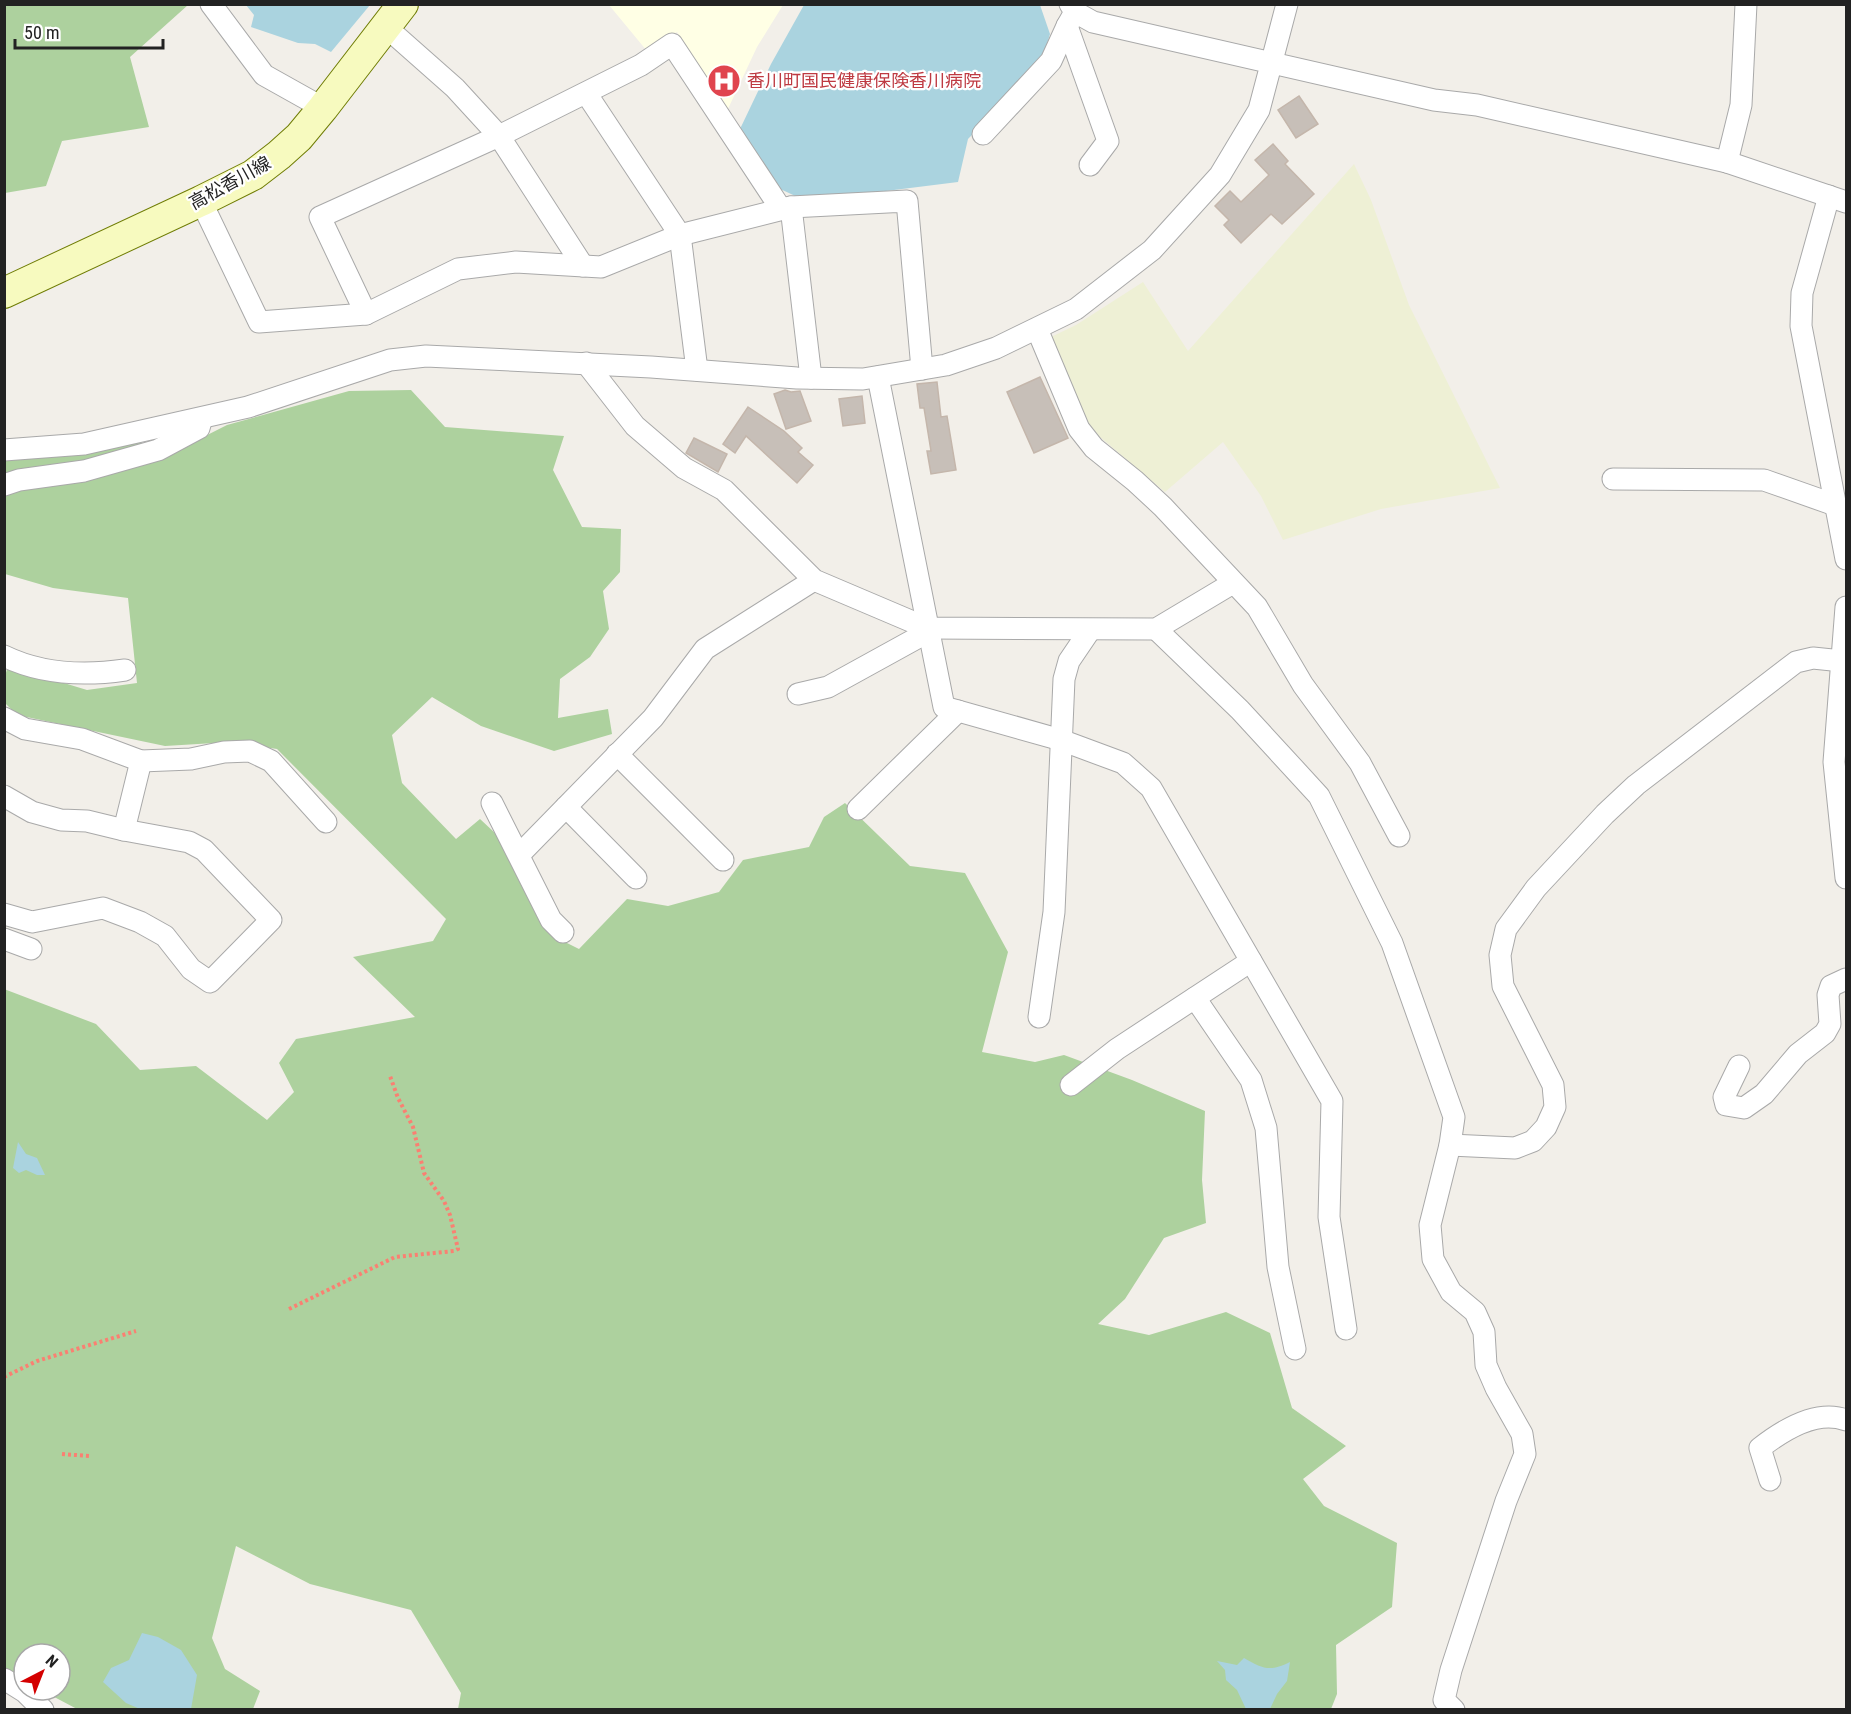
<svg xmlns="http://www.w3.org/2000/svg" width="1851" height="1714" viewBox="0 0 1851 1714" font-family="'Roboto Condensed','Noto Sans JP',sans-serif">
	<rect width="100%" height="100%" fill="#f2efe9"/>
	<!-- education -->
	<path fill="#ffffe5" d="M609,5H783L757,47L727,111L677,32L647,51Z"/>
	<!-- farmland -->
	<path fill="#eef0d5" d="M1354,164L1371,200L1409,305L1500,488L1381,509L1283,540L1261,496L1223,442L1165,492L1100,437L1085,419L1051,337L1076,325L1143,282L1188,351Z"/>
	<!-- forest -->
	<g fill="#add19e">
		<path d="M5,4L188,5L130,57L149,127L62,141L46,186L5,193Z"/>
		<path d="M411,390L445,427L564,436L553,470L582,527L621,529L620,572L603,591L609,629L590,657L560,679L558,718L608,709L612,734L554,751L481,726L432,697L392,735L402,783L456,839L480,819L511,848L551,935L579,949L627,899L668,906L719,892L743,860L809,847L824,817L845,803L910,866L965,873L1008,952L982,1052L1035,1062L1064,1055L1132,1080L1205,1111L1202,1180L1206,1223L1164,1238L1125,1299L1098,1324L1149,1335L1226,1312L1270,1333L1292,1408L1346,1446L1303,1479L1324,1506L1397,1543L1392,1607L1336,1645L1337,1694L1331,1709H458L461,1693L411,1610L310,1584L236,1546L212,1638L225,1669L260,1691L253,1709H77L41,1690H60V1654H24V1680L5,1669L4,989L96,1024L140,1070L196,1066L267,1120L294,1092L279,1063L296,1039L415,1017L353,957L433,941L446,919L277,749L231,742L165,746L17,715L5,703V676L8,666L87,690L137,683L128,598L53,588L5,574V460L141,442L152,463L227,425L349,391Z"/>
	</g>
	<!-- water -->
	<g fill="#aad3df">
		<path d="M246,5V4L370,5L331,52L315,44L298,43L251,27L254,15Z"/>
		<path d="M804,5H1040L1050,34L1041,63L968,139L958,182L806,201L776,187L740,129L771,64Z"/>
		<path d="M18,1142L26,1154L37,1158L45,1175H37L26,1170L19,1173L13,1168Z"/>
		<path d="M142,1633L158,1637L181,1650L197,1675L191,1709H140L126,1703L103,1682L111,1668L129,1660Z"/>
		<path d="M1244,1658C1263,1669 1270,1672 1290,1662L1287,1681L1277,1694L1270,1709H1246L1237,1690L1226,1680L1225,1670L1217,1661L1237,1665Z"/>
	</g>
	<!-- building -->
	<g fill="#c7bfb8" stroke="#c4b6ab" stroke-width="1.5">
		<path d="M1299,96L1318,124L1296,138L1278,110Z"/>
		<path d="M1273,144L1288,161L1285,164L1314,194L1282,224L1271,214L1241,243L1224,225L1229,220L1215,206L1230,191L1241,202L1269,175L1255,160Z"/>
		<path d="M1040,377L1068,438L1034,453L1007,392Z"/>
		<path d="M937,382L941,417L947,416L956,470L931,474L927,451H931L924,408H920L917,384Z"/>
		<path d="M785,390L791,392L800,391L811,421L786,429L774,394Z"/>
		<path d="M862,396L865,423L843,426L839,399Z"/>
		<path d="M748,407L784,431L802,448L798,452L813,465L797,483L746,436L735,453L723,444Z"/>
		<path d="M694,438L727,454L718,472L686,453Z"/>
	</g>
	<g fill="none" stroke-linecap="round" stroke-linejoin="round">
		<!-- street casing -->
		<g stroke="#a9a9a9" stroke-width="23">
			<g id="street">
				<path d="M211,4L264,75L323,108"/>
				<path d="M1070,4L1075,12L1093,22L1434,100L1477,105L1727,162L1846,202"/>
				<path d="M1067,26L1108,141L1090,165"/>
				<path d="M386,27L455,88L499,136L583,266"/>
				<path d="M586,93L680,235L697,370"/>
				<path d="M983,134L1051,61L1067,26L1075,12"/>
				<path d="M1727,162L1741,105L1746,4"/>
				<path d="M1829,196L1802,293L1801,326L1846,559"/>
				<path d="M201,201L259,322L366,314L458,269L516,262L601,267L680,235L791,207L907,201L922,369"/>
				<path d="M791,207L811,378"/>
				<path d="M366,314L320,217L499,136L641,65L672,44L781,209"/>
				<path d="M1037,329L1079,429L1094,448L1135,481L1163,507L1257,607L1303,685L1360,763L1399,836"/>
				<path d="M586,363L635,426L684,468L724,490L814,580L927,628L1156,629L1233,583"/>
				<path d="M878,377L944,707L1061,740L1123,763L1151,788L1332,1101L1329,1217L1346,1329"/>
				<path d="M4,450L84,444L248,407L390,360L426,356L651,367L797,378L863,379L946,365L996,348L1076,309L1152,250L1220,175L1259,110L1287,4"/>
				<path d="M1613,479L1764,480L1835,505"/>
				<path d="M4,485L19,480L84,471L158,450L199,428L201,421"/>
				<path d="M1846,607L1834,762L1846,878"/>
				<path d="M1156,629L1240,710L1319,796L1392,943L1454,1117L1450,1145L1430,1225L1433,1259L1451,1292L1475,1312L1484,1332L1486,1365L1496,1388L1522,1434L1525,1454L1506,1501L1451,1670L1444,1700L1454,1710"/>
				<path d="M4,656C43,675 84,676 125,670"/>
				<path d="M798,694L828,687L917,638L927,628"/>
				<path d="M4,718L25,729L82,739L141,761L191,759L224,752L250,751L271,761L326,822"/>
				<path d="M617,754L723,860"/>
				<path d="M4,796L32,812L61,820L87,821L124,830L189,842L204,850L271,920L210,982L191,969L165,936L140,922L103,908L32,922L4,914"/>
				<path d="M492,803L551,920L563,932"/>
				<path d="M566,807L636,878"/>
				<path d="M858,809L958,711"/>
				<path d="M124,830L141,761"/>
				<path d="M519,855L653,718L705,649L814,580"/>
				<path d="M4,939L31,949"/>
				<path d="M1195,998L1251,1080L1266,1128L1278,1267L1295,1349"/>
				<path d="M1039,1017L1054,912L1064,679L1069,661L1090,630"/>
				<path d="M1739,1066L1724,1097L1726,1105L1744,1108L1764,1094L1798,1054L1825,1033L1830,1024L1828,995L1831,986L1846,979"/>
				<path d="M1071,1085L1117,1049L1251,961"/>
				<path d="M1450,1145L1515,1148L1533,1141L1546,1127L1555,1107L1553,1085L1503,986L1500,955L1506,929L1536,888L1605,814L1636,785L1796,662L1813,658L1842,661"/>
				<path d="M1770,1480L1760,1448C1783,1430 1817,1409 1846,1420"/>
				<path d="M4,1679L25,1692L43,1710"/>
			</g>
		</g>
		<!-- secondary casing -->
		<g stroke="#707d05" stroke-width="32">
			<path id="secondary" d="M4,293L201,201L253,175L279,155L299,137L323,108L403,4"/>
		</g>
		<!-- path -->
		<g stroke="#fa8072" stroke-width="4" stroke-dasharray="3 3" stroke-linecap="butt">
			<path d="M289,1309L395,1257L454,1251L458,1249L450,1215L444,1201L424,1173L413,1127L398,1098L390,1076"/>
			<path d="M4,1377L37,1361L136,1331"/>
			<path d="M62,1454L89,1456"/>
		</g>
		<!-- street -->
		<use href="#street" stroke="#fff" stroke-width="21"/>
		<!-- secondary -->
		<use href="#secondary" stroke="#f7fabf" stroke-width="30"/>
	</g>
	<!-- icons -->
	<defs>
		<g id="hospital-disc" transform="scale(1.725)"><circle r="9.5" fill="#e0444e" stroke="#fff"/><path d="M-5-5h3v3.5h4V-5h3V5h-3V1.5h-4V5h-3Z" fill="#fff"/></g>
	</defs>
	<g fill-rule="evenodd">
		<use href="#hospital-disc" x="724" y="81"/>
	</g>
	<g text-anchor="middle" stroke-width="4.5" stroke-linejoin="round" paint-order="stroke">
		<!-- health labels -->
		<g font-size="18" fill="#be3a42" stroke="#fff" text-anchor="start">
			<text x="747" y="87">香川町国民健康保険香川病院</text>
		</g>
		<!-- street labels -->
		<g font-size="18" fill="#222" stroke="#fff">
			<text transform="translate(230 183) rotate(-29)" y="6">高松香川線</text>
		</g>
	</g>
	<!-- border -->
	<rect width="1851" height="1714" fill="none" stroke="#222222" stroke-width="12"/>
	<!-- north arrow -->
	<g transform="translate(42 1672) rotate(42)"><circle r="28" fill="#ffffff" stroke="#a7a7a7" stroke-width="1.5"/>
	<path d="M0-4.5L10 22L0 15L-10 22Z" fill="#d40000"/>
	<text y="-9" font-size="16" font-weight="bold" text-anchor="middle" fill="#222222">N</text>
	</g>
	<!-- scale -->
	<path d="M15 39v9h148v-9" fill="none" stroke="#222222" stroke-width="3"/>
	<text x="24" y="39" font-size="18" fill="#222222" stroke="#ffffff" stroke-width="4.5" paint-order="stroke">50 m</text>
</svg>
